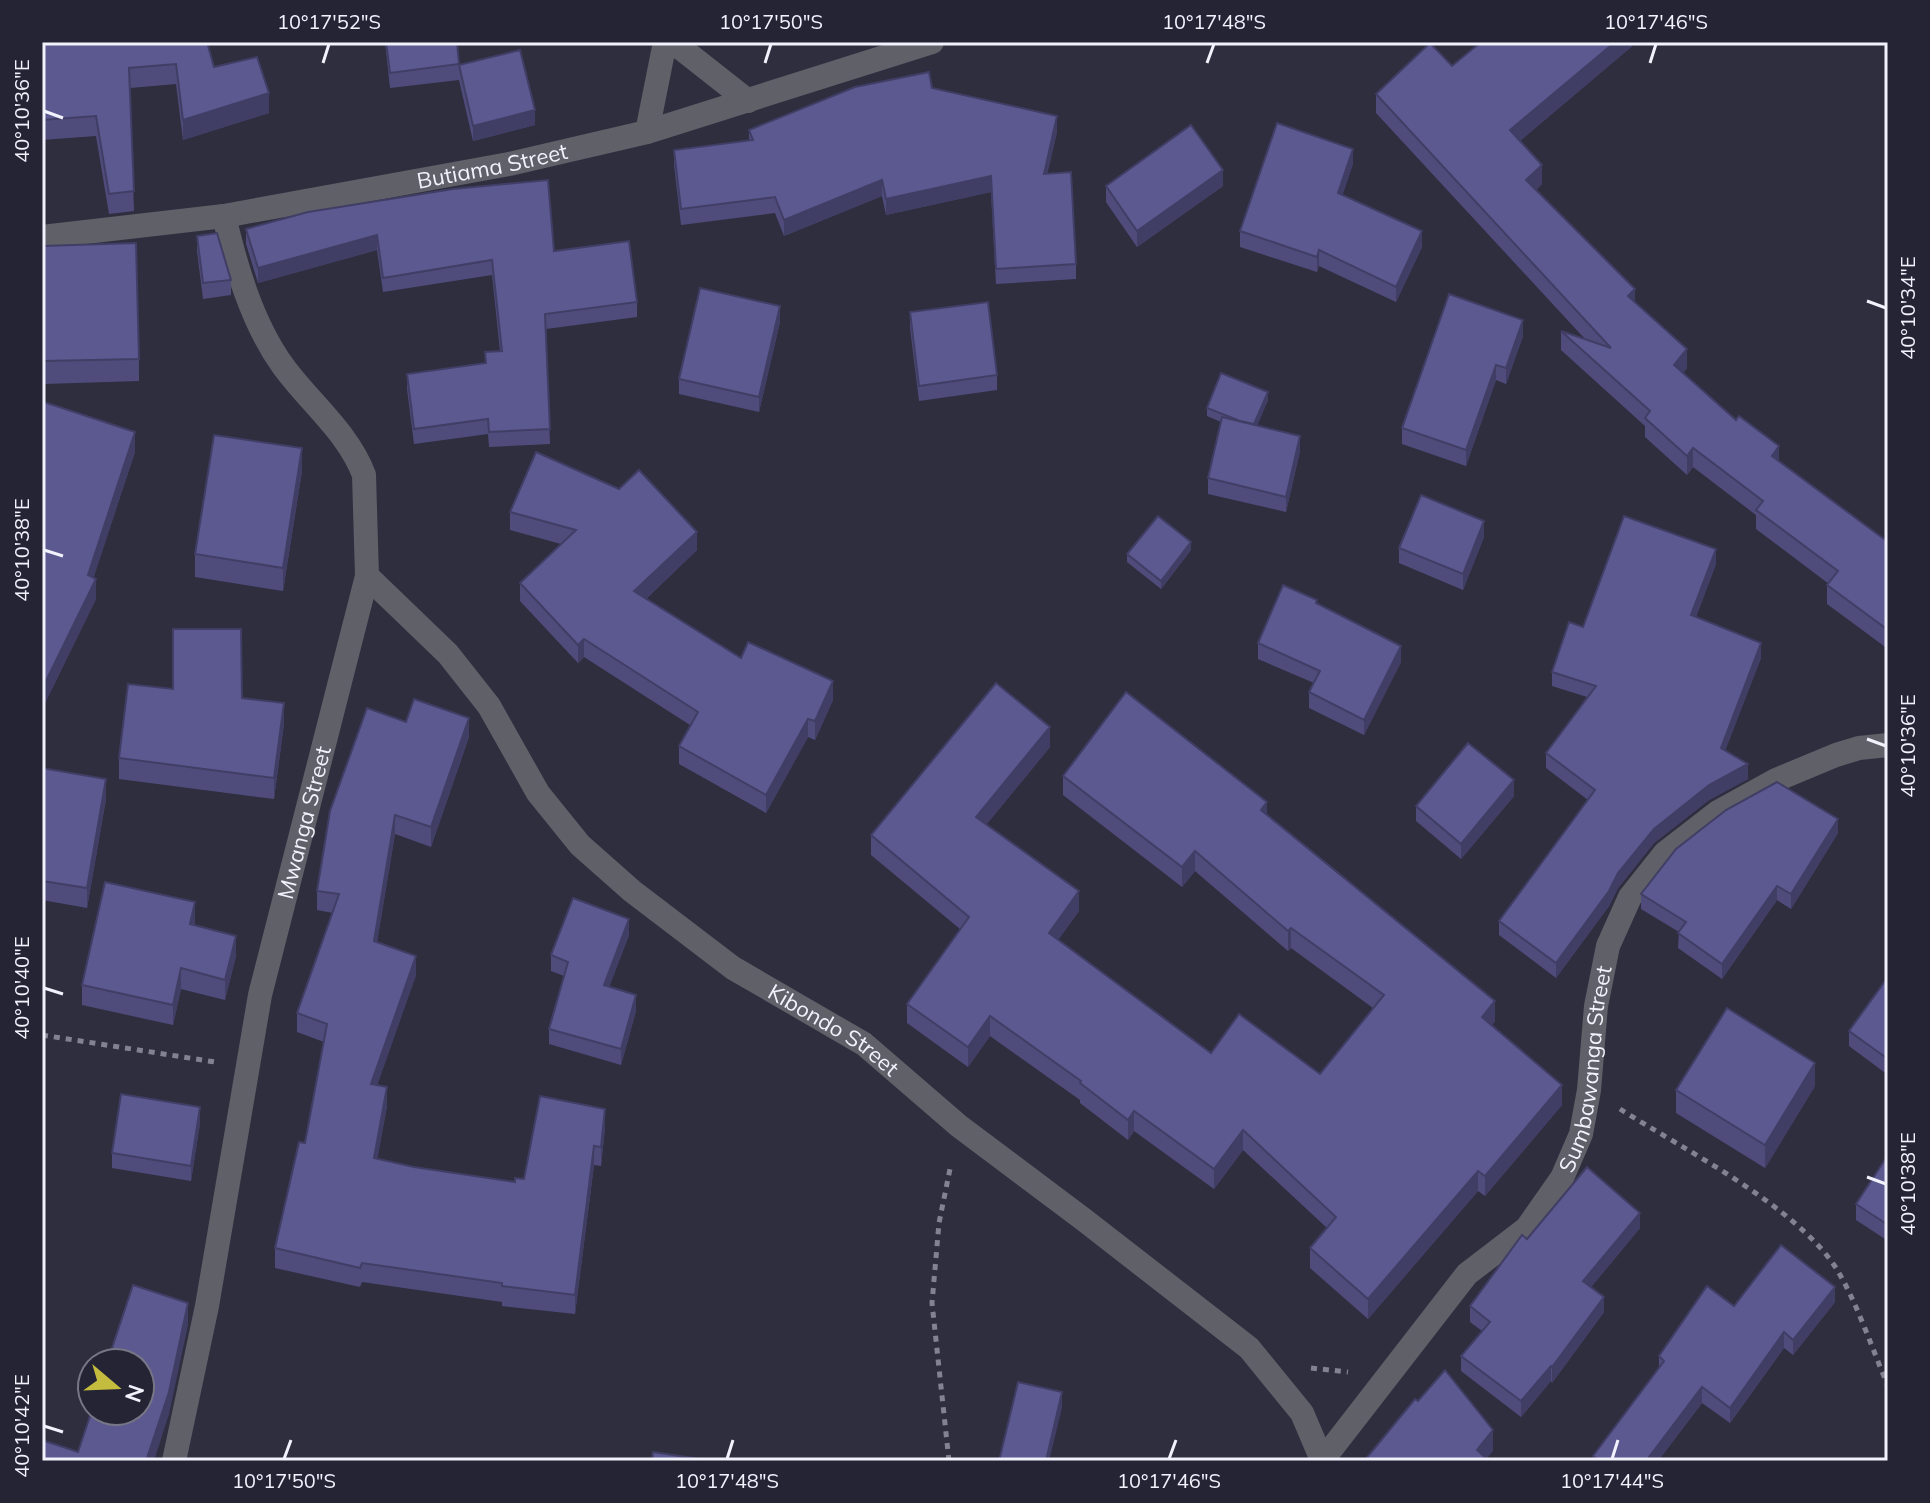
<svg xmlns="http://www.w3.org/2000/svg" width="1930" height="1503" viewBox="0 0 1930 1503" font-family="Mulish,sans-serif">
	<rect width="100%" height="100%" fill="#2e2e3f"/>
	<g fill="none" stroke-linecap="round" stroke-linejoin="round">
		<!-- path -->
		<g stroke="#828290" stroke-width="5" stroke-dasharray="6 6" stroke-linecap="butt">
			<path d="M42,1035L215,1062"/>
			<path d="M1620,1109C1683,1149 1796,1206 1836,1268C1856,1300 1873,1351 1888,1386"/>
			<path d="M1311,1368L1348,1372"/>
			<path d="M949,1461L932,1303L939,1223L951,1164"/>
		</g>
		<!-- minor -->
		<g stroke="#606069" stroke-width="24">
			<path d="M673,42L748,101"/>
			<path d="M647,132L665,42"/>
			<path id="s1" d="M42,237L224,216L509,164L647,132L932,42"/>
			<path id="s2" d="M367,576L448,654L489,706L538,793L580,845L632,891L733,968L864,1044L959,1126L1083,1219L1249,1348L1302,1413L1322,1460"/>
			<path id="s3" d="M174,1461L207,1306L260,995L367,576L364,475C348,432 309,402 283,366C252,323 236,267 224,216"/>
			<path id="s4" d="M1322,1461L1467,1274L1527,1228L1562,1178L1581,1134L1589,1090L1596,1006L1608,946L1630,897L1665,853L1718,812L1776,780L1836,755L1859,748L1888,745"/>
		</g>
	</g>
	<!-- wall -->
	<g fill="#4f4c7c">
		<path d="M385,42H457L459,65L535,125L473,141L459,80L390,88Z"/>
		<path d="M1481,42H1637L1520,141L1542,184L1536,190L1635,302L1687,368L1683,373L1779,461L1888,542V649L1827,604V585L1829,584L1756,529V515L1693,467L1687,475L1645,437V426L1561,350V331L1585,339L1376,113V94L1452,66Z"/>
		<path d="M42,43L214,67L269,113L183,140L176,84L130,88L134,211L109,214L96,136L42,140Z"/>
		<path d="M932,88L1057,132L1047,174L1076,264V279L996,284L991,192L886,215L882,196L784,236L775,213L681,225L674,165V150L749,141V130Z"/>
		<path d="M1353,164L1342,195L1422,247L1396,302L1319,266L1317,272L1240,247V231Z"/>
		<path d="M1106,186H1223L1137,247L1106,202Z"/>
		<path d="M246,229L554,251L637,302V317L546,329L550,444L489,447L488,434L414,444L407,389V374L485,363L500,351L492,275L383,292L377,250L258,283L246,244Z"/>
		<path d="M197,236L231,280V295L203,299L197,251Z"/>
		<path d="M42,246L139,359V381L44,384L42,324Z"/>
		<path d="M910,312L997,375V390L919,401L910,328Z"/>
		<path d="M780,322L759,412L679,394V379Z"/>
		<path d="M1523,336L1506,384L1496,380L1466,466L1402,444V428Z"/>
		<path d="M1268,400L1257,425L1300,451L1286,512L1208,494V478L1221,422L1207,416V408Z"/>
		<path d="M42,406L135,452L93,578L96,599L45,703L42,701Z"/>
		<path d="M302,471L283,591L195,577V554Z"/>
		<path d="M510,512L697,550L646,599L741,658L833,700L815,740L808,737L766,813L679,764V746L690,725L584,657L578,663L520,601V583L561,544L510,530Z"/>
		<path d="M1484,537L1463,590L1399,563V548Z"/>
		<path d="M1191,550L1161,589L1127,562V554Z"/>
		<path d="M1716,564L1696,617L1761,658L1725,750L1748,779L1709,800L1654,843L1618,888L1609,906L1556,978L1499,935V921L1588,800L1546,768V753L1587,697L1552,686V672L1583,627Z"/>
		<path d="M1317,604L1401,662L1364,735L1309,708V692L1314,683L1258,659V643Z"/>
		<path d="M242,698L284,724L274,799L119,779V758Z"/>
		<path d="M406,722L469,737L431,847L395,834L377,942L416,975L377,1085L387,1106L377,1159L414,1167L515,1182L524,1179L605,1128L601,1166L594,1165L575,1314L502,1306V1302L362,1282L360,1287L275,1268V1248L305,1143L324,1042L297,1032V1013L333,913L317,910V891Z"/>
		<path d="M1050,747L986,825L1079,911L1058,940L1211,1053L1320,1074L1373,1008L1291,948L1288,951L1195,871L1182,887L1063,795V776L1267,815L1495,1021L1492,1025L1562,1105L1485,1196L1478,1191L1368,1319L1310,1268V1248L1327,1228L1243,1150L1214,1189L1134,1131L1128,1140L1080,1103V1100L990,1036L968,1067L907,1023V1004L960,929L871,855V835Z"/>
		<path d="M42,768L106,799L87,908L42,900Z"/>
		<path d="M1514,796L1461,859L1416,821V806Z"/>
		<path d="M1838,833L1791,909L1777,900L1722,979L1678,948L1679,932L1641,909V894Z"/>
		<path d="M195,922V925L236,956L225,1000L181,989L173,1025L82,1005V985Z"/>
		<path d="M629,935L609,987L636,1011L621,1065L549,1044V1029L564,976L551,971V955Z"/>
		<path d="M1888,977V1075L1849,1046V1031Z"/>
		<path d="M1815,1086L1765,1168L1676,1113V1090Z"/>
		<path d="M200,1123L191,1181L112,1168V1153Z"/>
		<path d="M1888,1155V1241L1856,1220V1204Z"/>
		<path d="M1640,1228L1591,1287L1604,1312L1552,1383L1551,1381L1521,1417L1461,1371V1356L1482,1331L1470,1322V1306L1527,1239Z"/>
		<path d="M1835,1302L1793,1355L1784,1348L1730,1423L1702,1403L1658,1461H1593V1456L1659,1368V1356L1734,1306Z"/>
	</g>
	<!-- shaded-wall -->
	<g fill="#403e65">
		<path d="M1615,42H1637L1510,149V130Z"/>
		<path d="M269,93V113L183,140V120Z"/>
		<path d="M535,110V125L473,141V126Z"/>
		<path d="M1057,116V132L1044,189V174Z"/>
		<path d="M1353,149V164L1338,209V193Z"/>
		<path d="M1542,165V184L1526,199V180Z"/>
		<path d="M1223,170V186L1137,247V231Z"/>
		<path d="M991,176V192L886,215V199Z"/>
		<path d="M882,180V196L784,236V220Z"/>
		<path d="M1422,231V247L1396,302V287Z"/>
		<path d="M377,235V250L258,283V268Z"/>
		<path d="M1319,250V266L1317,272V257Z"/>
		<path d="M1635,289V308L1628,296Z"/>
		<path d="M780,306V322L759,412V397Z"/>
		<path d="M1523,320V336L1506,384V368Z"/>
		<path d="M1687,349V368L1674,384V365Z"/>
		<path d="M1496,365V380L1466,466V450Z"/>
		<path d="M1268,392V400L1254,434V426Z"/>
		<path d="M135,432V452L88,595V575Z"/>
		<path d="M1300,436V451L1286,512V497Z"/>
		<path d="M1779,446V465L1772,456Z"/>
		<path d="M302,448V471L283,591V568Z"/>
		<path d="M1693,448V467L1687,475V456Z"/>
		<path d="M1484,521V537L1463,590V574Z"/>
		<path d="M697,532V550L634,610V591Z"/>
		<path d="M1191,542V550L1161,589V581Z"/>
		<path d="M1716,549V564L1691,630V615Z"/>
		<path d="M96,579V599L45,703V683Z"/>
		<path d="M584,639V657L578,663V645Z"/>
		<path d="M1761,643V658L1721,762V748Z"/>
		<path d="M1401,646V662L1364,735V720Z"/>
		<path d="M833,681V700L815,740V721Z"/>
		<path d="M284,703V724L274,799V778Z"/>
		<path d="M469,718V737L431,847V827Z"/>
		<path d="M808,719V737L766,813V795Z"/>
		<path d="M1050,727V747L976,837V817Z"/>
		<path d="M1748,764V779L1709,800L1654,843L1618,888L1609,906L1556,978V963L1618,873L1654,829L1709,785Z"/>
		<path d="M106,779V799L87,908V888Z"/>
		<path d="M1514,780V796L1461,859V844Z"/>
		<path d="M1267,802V822L1261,810Z"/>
		<path d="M395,815V834L374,960V941Z"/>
		<path d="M1838,819V833L1791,909V894Z"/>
		<path d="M1195,851V871L1182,887V867Z"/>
		<path d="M1777,886V900L1722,979V964Z"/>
		<path d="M1079,891V911L1049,953V933Z"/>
		<path d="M195,902V922L190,944V924Z"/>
		<path d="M629,919V935L604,1001V985Z"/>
		<path d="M1291,928V948L1288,951V931Z"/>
		<path d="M236,936V956L225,1000V980Z"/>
		<path d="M416,956V975L371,1103V1084Z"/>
		<path d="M181,968V989L173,1025V1005Z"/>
		<path d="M636,995V1011L621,1065V1049Z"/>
		<path d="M1495,1001V1021L1482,1037V1017Z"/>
		<path d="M990,1016V1036L968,1067V1047Z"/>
		<path d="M1815,1063V1086L1765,1168V1145Z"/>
		<path d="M1562,1085V1105L1485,1196V1176Z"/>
		<path d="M387,1087V1106L374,1178V1158Z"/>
		<path d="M200,1107V1123L191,1181V1166Z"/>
		<path d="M605,1109V1128L601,1166V1147Z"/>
		<path d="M1134,1111V1131L1128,1140V1120Z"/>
		<path d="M1243,1130V1150L1214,1189V1169Z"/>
		<path d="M594,1146V1165L575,1314V1295Z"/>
		<path d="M1478,1171V1191L1368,1319V1299Z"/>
		<path d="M1640,1213V1228L1583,1297V1281Z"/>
		<path d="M1835,1287V1302L1793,1355V1340Z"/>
		<path d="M1604,1297V1312L1552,1383V1367Z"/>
		<path d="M188,1303V1325L169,1414L154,1461H146Z"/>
		<path d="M1784,1332V1348L1730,1423V1408Z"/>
		<path d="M1551,1366V1381L1521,1417V1401Z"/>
		<path d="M1702,1387V1403L1658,1461H1646Z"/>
		<path d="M1062,1392V1408L1049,1461H1046Z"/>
		<path d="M1493,1430V1451L1485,1461L1477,1450Z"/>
	</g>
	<!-- building -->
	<g fill="#5c5890" stroke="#403e65" stroke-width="2">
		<path d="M47,42H207L214,67L257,57L269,93L183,120L176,64L129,68L134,191L109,194L96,116L42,120V43Z"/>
		<path d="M386,42H457L459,64L390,73Z"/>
		<path d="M1481,42H1615L1510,130L1542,165L1526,180L1635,289L1628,296L1687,349L1674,365L1736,420L1739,416L1779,446L1772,456L1888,542V630L1827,585L1838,571L1756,510L1763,501L1693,448L1687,456L1645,418L1650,411L1561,331L1611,348L1376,94L1430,43L1452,66Z"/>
		<path d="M520,50L535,110L473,126L459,65Z"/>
		<path d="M929,72L932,88L1057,116L1044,174L1071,172L1076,264L996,269L991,176L886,199L882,180L784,220L775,197L681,209L674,150L753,140L749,130L855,87Z"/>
		<path d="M1277,123L1353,149L1338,193L1422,231L1396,287L1319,250L1317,257L1240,231Z"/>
		<path d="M1191,125L1223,170L1137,231L1106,186Z"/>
		<path d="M548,180L554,251L629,241L637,302L545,314L550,429L489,432L488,419L414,429L407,374L486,363L485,352L502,351L492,260L383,278L377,235L258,268L246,229L308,212L453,189Z"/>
		<path d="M217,233L231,280L203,283L197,236Z"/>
		<path d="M136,243L139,359L44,361L42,246Z"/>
		<path d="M700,288L780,306L759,397L679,379Z"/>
		<path d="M1449,294L1523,320L1506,368L1496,365L1466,450L1402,428Z"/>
		<path d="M988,302L997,375L919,386L910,312Z"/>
		<path d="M1221,373L1268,392L1254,424L1240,421L1207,408Z"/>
		<path d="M44,402L135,432L88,575L96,579L45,683L42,681V406Z"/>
		<path d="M1222,417L1300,436L1286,497L1208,478Z"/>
		<path d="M214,435L302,448L283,568L195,554Z"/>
		<path d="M536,452L619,489L639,470L697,532L634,591L741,658L748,642L833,681L815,721L808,719L766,795L679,746L698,712L584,639L578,645L520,583L576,530L510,512Z"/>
		<path d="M1421,495L1484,521L1463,574L1399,548Z"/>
		<path d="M1158,516L1191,542L1161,581L1127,554Z"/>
		<path d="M1624,516L1716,549L1691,615L1761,643L1721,748L1748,764L1709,785L1654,829L1618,873L1609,891L1556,963L1499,921L1595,790L1546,753L1596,686L1552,672L1569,622L1583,627Z"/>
		<path d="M1283,585L1317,600L1316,603L1401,646L1364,720L1309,692L1320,671L1258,643Z"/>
		<path d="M173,629H241L242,698L284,703L274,778L119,758L128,684L173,689Z"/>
		<path d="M996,683L1050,727L976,817L1079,891L1049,933L1211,1053L1239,1014L1320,1074L1384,995L1291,928L1288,931L1195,851L1182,867L1063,776L1126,692L1267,802L1261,810L1495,1001L1482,1017L1562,1085L1485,1176L1478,1171L1368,1299L1310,1248L1336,1217L1243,1130L1214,1169L1134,1111L1128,1120L1080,1083L1081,1081L990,1016L968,1047L907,1004L969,917L871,835Z"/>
		<path d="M414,699L469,718L431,827L395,815L374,941L416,956L371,1084L387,1087L374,1158L414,1167L515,1182V1178L524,1179L540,1096L605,1109L601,1147L594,1146L575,1295L502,1286V1283L362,1263L360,1268L275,1248L299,1142L305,1143L327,1024L297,1013L339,894L317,891L330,811L367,708L406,722Z"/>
		<path d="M1468,743L1514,780L1461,844L1416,806Z"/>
		<path d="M42,768L106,779L87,888L42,881Z"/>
		<path d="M1777,782L1838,819L1791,894L1777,886L1722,964L1678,933L1686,922L1641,894L1676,849L1726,810Z"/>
		<path d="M105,882L195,902L190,924L236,936L225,980L181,968L173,1005L82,985Z"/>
		<path d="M573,898L629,919L604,985L636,995L621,1049L549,1029L568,962L551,955Z"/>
		<path d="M1888,977V1059L1849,1031Z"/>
		<path d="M1727,1008L1815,1063L1765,1145L1676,1090Z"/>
		<path d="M121,1094L200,1107L191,1166L112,1153Z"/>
		<path d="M1888,1155V1225L1856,1204Z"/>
		<path d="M1587,1167L1640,1213L1583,1281L1604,1297L1552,1367L1551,1366L1521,1401L1461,1356L1490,1322L1470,1306L1522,1235L1527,1239Z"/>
		<path d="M1781,1245L1835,1287L1793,1340L1784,1332L1730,1408L1702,1387L1646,1461H1600L1593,1456L1664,1361L1659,1356L1707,1286L1734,1306Z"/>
		<path d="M133,1285L188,1303L169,1392L146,1461H42V1440L78,1452L92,1410V1411H140V1363H107Z"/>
		<path d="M1445,1370L1493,1430L1477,1450L1489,1461H1364L1415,1399L1418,1401Z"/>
		<path d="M1018,1382L1062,1392L1046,1461H999Z"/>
		<path d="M653,1452L713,1461H652Z"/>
	</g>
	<!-- ticks -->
	<path fill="none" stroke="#f2f2fd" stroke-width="3" d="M323,63L329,44M765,63L771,44M1207,63L1214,44M1650,63L1656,44M44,111L63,118M1867,301L1886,308M44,550L63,556M1867,739L1886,746M44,988L63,994M1867,1177L1886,1184M44,1426L63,1432M284,1459L291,1440M727,1459L733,1440M1169,1459L1176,1440M1612,1459L1618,1440"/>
	<g text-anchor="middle" stroke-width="8" stroke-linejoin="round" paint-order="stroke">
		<!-- street labels -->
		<g font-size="22" fill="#f2f2fd" stroke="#242435">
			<text dy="8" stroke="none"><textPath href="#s1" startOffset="456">Butiama Street</textPath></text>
			<text dy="8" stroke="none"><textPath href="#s3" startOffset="652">Mwanga Street</textPath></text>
			<text dy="8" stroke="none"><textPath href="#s2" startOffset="660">Kibondo Street</textPath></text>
			<text dy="8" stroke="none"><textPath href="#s4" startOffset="486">Sumbawanga Street</textPath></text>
		</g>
	</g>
	<!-- border -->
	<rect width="1930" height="1503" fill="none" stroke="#242435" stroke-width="88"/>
	<!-- north arrow -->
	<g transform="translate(116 1387) rotate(109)"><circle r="38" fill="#242435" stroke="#767685" stroke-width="2"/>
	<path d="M0-6L14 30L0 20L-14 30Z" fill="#c4bc3e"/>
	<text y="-12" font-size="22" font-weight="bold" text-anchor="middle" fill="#f2f2fd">N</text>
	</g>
	<rect x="44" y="44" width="1842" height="1415" fill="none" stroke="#f2f2fd" stroke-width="3"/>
	<g font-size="20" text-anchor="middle" fill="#f2f2fd">
		<text x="329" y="29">10°17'52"S</text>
		<text x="771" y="29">10°17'50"S</text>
		<text x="1214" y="29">10°17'48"S</text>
		<text x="1656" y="29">10°17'46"S</text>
		<text transform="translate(22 111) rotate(-90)" y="7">40°10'36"E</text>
		<text transform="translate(1908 308) rotate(-90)" y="7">40°10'34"E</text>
		<text transform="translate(22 550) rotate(-90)" y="7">40°10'38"E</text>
		<text transform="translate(1908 746) rotate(-90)" y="7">40°10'36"E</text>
		<text transform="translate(22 988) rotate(-90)" y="7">40°10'40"E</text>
		<text transform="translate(1908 1184) rotate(-90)" y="7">40°10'38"E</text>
		<text transform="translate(22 1426) rotate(-90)" y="7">40°10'42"E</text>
		<text x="284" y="1488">10°17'50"S</text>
		<text x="727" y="1488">10°17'48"S</text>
		<text x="1169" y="1488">10°17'46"S</text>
		<text x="1612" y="1488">10°17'44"S</text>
	</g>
</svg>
